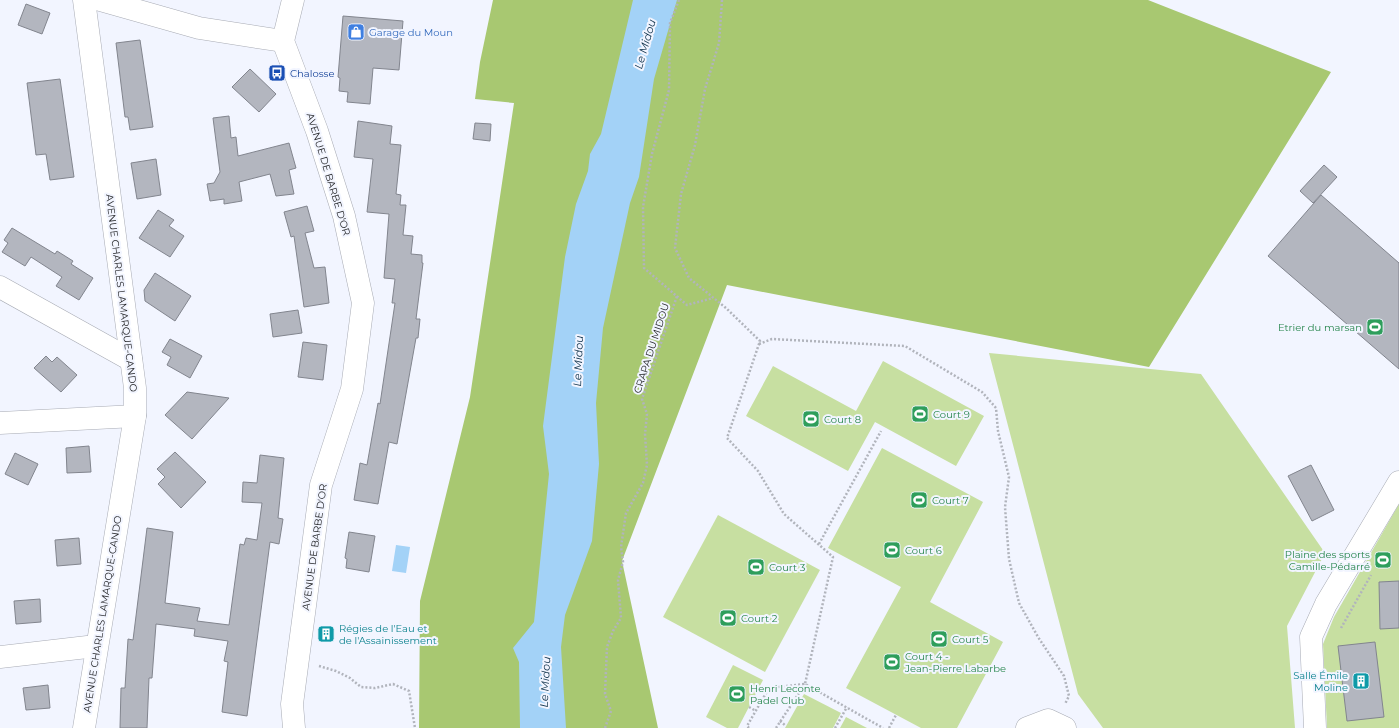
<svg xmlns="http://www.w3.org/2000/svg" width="1399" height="728" viewBox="0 0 1399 728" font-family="Montserrat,sans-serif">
	<rect width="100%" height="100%" fill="#f2f5ff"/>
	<!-- green -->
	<g fill="#c7dfa1">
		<path d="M989,353L1201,374L1325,553L1287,626L1295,728H1103L1078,694Z"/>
		<path d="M883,361L984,416L956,466L875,422L848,471L746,416L773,366L856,411Z"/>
		<path d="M882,448L983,502L930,602L1003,642L957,728H921L846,688L901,587L828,548Z"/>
		<path d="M1399,504V728H1327L1323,644L1334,617Z"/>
		<path d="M718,515L820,570L765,672L663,617Z"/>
		<path d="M733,665L763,680L738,728H727L706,717Z"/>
		<path d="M804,694L841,713L833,728H785Z"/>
		<path d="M846,717L867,728H840Z"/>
	</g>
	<!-- forest -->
	<path fill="#a8c871" d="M493,0H1148L1331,72L1149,367L727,285L622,561L658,728H419L420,601L470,397L514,103L475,99L480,62Z"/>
	<!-- water -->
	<g fill="#a3d2f7">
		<path d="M633,0H677L654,79L639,177L630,203L603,328L596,403L599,464L592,541L565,615L561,647L566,728H520L519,662L513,648L534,622L549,474L543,426L565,257L576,204L588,171L590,154L601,134Z"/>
		<path d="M396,545L410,547L406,573L392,571Z"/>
	</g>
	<!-- building -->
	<g fill="#b3b6bf" stroke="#82858e">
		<path d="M26,4L50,13L42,34L18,25Z"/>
		<path d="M343,16L403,21L399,70L373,68L370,104L347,102L348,92L339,91L340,78L338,77Z"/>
		<path d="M140,40L153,127L130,130L128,117H125L116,43Z"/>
		<path d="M250,69L276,94L259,112L232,87Z"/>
		<path d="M60,79L74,177L50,180L46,154L36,155L27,83Z"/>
		<path d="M229,116L231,138L236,137L238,156L289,143L296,168L289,170L294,194L276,196L270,174L239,182L242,201L224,204V199L210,201L207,184L214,183L220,172L213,118Z"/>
		<path d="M358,121L392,126L390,144L401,145L396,194L401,195L400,205H406L403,235L413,236L411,254L422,255V263H423L416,319H420L418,338H416L397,444L389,442L378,504L354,500L360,463L367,465L378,403L380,404L395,303H392L395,279L384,278L389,214L367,212L373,159L354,157Z"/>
		<path d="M475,123L491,124L490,141L473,139Z"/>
		<path d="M156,159L161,195L137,199L131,163Z"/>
		<path d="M1324,165L1337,177L1313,203L1300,191Z"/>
		<path d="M1321,195L1399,263V369L1268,256Z"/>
		<path d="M307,206L314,231L305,233L314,268L325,267L329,303L304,307L294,236L291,237L284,212Z"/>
		<path d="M158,210L174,220L169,226L184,236L170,257L139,238Z"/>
		<path d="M12,228L55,254L57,251L73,261L71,264L93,278L79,300L56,286L62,277L31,257L25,266L2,252L8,243L4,240Z"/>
		<path d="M155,273L191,296L175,321L145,301L144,290Z"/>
		<path d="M298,310L302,333L273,337L270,314Z"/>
		<path d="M170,339L202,356L190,378L167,365L171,357L162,352Z"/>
		<path d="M303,342L327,345L323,380L298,377Z"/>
		<path d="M46,356L52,362L57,357L77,375L61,392L34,368Z"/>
		<path d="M187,392L229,398L192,439L165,415Z"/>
		<path d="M89,446L91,472L67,473L66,448Z"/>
		<path d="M175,452L206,482L181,508L158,484L165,477L157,469Z"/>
		<path d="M15,453L38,464L28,485L5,474Z"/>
		<path d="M260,455L284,458L278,518L283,519L279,544L270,542L247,716L222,712L228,662L224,661L228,641L194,636L195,629L156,624L152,678H149L147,728H120L121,688H125L128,639L133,640L147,528L173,532L165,603L200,608L197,621L229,625L240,544L244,545L246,538L257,540L262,503L242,502L243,482L257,483Z"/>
		<path d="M1311,465L1334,510L1312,521L1288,476Z"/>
		<path d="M349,532L375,536L369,572L346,568L347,559L345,558Z"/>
		<path d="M79,538L81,564L57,566L55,540Z"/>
		<path d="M1399,581V628L1380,629L1379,582Z"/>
		<path d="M40,599L41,622L16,624L14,601Z"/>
		<path d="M1375,642L1384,717L1347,721L1338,646Z"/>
		<path d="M48,685L50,708L26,710L23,688Z"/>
	</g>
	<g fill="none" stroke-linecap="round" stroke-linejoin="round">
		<!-- street casing -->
		<g stroke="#a8abb4" stroke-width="23">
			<g id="street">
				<path d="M100,0L199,28L283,41"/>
				<path d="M293,0L283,41L317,131L344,216L363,303L352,389L321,485L292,704L294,728"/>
				<path d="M0,287L131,360"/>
				<path d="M0,423L135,416"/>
				<path d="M0,657L96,646"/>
				<path d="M84,728L135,416V388L84,0"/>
				<path d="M1027,728L1048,720L1065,728"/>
				<path d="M1315,728L1311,637L1326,604L1399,482"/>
			</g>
		</g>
		<!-- path -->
		<g stroke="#b1b4bc" stroke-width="2.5" stroke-dasharray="2 2" stroke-linecap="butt">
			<path d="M679,0L670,23L669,90L652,154L643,207L644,268L687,305L713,298"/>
			<path d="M722,0L719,43L705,89L695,145L681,194L675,248L689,278L726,308L760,341L727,438L758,471L784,514L833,557L805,684L883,728"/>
			<path d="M759,344L772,339L905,346L982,392L996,408L998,431L1009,477L1005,507L1009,559L1019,603L1038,637L1064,676L1069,696L1065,704"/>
			<path d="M819,544L881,431"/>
			<path d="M1341,628L1371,575"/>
			<path d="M319,666L336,671L350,678L361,687L375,688L393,684L409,691L415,728"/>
			<path d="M749,707L756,711"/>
			<path d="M780,721L786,726"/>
			<path d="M605,728L611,711L605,694L607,647L613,631L621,618L618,580L623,562L621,547L626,513L643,483L647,465L645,434L647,414L642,399L677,296"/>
			<path d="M749,728L747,726L769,688L805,684"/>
			<path d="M776,728L805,684"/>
			<path d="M835,728L847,707"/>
			<path d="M889,728L896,715"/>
		</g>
		<!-- street -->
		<use href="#street" stroke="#fff" stroke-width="22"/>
	</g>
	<!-- icons -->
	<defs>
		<g id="shop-square" transform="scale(0.9)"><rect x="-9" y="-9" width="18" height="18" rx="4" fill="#3f7fe0" stroke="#f2f5ff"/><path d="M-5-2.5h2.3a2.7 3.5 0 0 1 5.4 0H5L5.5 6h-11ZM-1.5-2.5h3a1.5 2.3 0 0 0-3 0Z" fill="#fff"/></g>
		<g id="bus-square" transform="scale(0.9)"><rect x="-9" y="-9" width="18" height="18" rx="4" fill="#1a4fb4" stroke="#f2f5ff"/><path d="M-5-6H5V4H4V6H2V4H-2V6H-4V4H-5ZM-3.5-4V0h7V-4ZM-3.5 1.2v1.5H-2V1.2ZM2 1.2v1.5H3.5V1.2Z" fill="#fff"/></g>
		<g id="stadium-square" transform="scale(0.9)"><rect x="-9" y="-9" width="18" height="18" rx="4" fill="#2e9e5b" stroke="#f2f5ff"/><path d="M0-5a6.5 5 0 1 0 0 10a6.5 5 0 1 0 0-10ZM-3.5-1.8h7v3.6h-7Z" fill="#fff"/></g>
		<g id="building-square" transform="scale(0.9)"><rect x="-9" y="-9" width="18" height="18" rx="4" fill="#0f9aa8" stroke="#f2f5ff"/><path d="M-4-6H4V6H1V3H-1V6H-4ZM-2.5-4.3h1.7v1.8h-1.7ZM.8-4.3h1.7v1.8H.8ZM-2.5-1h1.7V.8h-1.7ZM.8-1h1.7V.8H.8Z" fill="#fff"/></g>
	</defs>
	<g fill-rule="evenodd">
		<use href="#shop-square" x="356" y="32"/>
		<use href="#bus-square" x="277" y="73"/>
		<use href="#stadium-square" x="1375" y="327"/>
		<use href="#stadium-square" x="920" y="414"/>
		<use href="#stadium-square" x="811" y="419"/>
		<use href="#stadium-square" x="919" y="500"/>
		<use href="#stadium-square" x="892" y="550"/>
		<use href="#stadium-square" x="1383" y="560"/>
		<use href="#stadium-square" x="756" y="567"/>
		<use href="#stadium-square" x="728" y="618"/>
		<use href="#building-square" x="326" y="634"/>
		<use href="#stadium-square" x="939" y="639"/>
		<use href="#stadium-square" x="892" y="662"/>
		<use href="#building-square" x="1361" y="681"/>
		<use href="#stadium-square" x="737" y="694"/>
	</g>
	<g text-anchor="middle" stroke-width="4" stroke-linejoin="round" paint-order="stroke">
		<!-- shop labels -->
		<g font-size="10" fill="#366cbe" stroke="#f2f5ff" text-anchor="start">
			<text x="369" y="36">Garage du Moun</text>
		</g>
		<!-- transit labels -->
		<g font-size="10" fill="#164399" stroke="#f2f5ff" text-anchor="start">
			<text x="290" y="77">Chalosse</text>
		</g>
		<!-- street labels -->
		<g font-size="10" fill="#1f2023" stroke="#f2f5ff">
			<text transform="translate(329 174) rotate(73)" y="4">AVENUE DE BARBE D'OR</text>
			<text transform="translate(122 293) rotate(83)" y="4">AVENUE CHARLES LAMARQUE-CANDO</text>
			<text transform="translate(651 348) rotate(-72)" y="4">CRAPA DU MIDOU</text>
			<text transform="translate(314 547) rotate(-82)" y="4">AVENUE DE BARBE D'OR</text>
			<text transform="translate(102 614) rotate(-81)" y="4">AVENUE CHARLES LAMARQUE-CANDO</text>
		</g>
		<!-- leisure labels -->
		<g font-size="10" fill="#27864d" stroke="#f2f5ff" text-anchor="start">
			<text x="1362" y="331" text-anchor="end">Etrier du marsan</text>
			<text x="933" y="418">Court 9</text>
			<text x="824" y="423">Court 8</text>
			<text x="932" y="504">Court 7</text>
			<text x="905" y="554">Court 6</text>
			<text x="1370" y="558" text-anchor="end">Plaine des sports<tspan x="1370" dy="12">Camille-Pédarré</tspan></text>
			<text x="769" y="571">Court 3</text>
			<text x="741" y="622">Court 2</text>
			<text x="952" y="643">Court 5</text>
			<text x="905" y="660">Court 4 -<tspan x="905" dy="12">Jean-Pierre Labarbe</tspan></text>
			<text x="750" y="692">Henri Leconte<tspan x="750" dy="12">Padel Club</tspan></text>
		</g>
		<!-- culture labels -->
		<g font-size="10" fill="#0d838f" stroke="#f2f5ff" text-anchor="start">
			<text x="339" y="632">Régies de l'Eau et<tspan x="339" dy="12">de l'Assainissement</tspan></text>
			<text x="1348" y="679" text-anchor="end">Salle Émile<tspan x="1348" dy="12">Moline</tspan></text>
		</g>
		<!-- water labels -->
		<g font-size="11" font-style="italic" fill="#0c2f48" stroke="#f2f5ff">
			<text transform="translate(645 44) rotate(-74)" y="4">Le Midou</text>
			<text transform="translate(578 361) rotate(-88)" y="4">Le Midou</text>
			<text transform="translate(545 682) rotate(-87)" y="4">Le Midou</text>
		</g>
	</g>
</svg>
